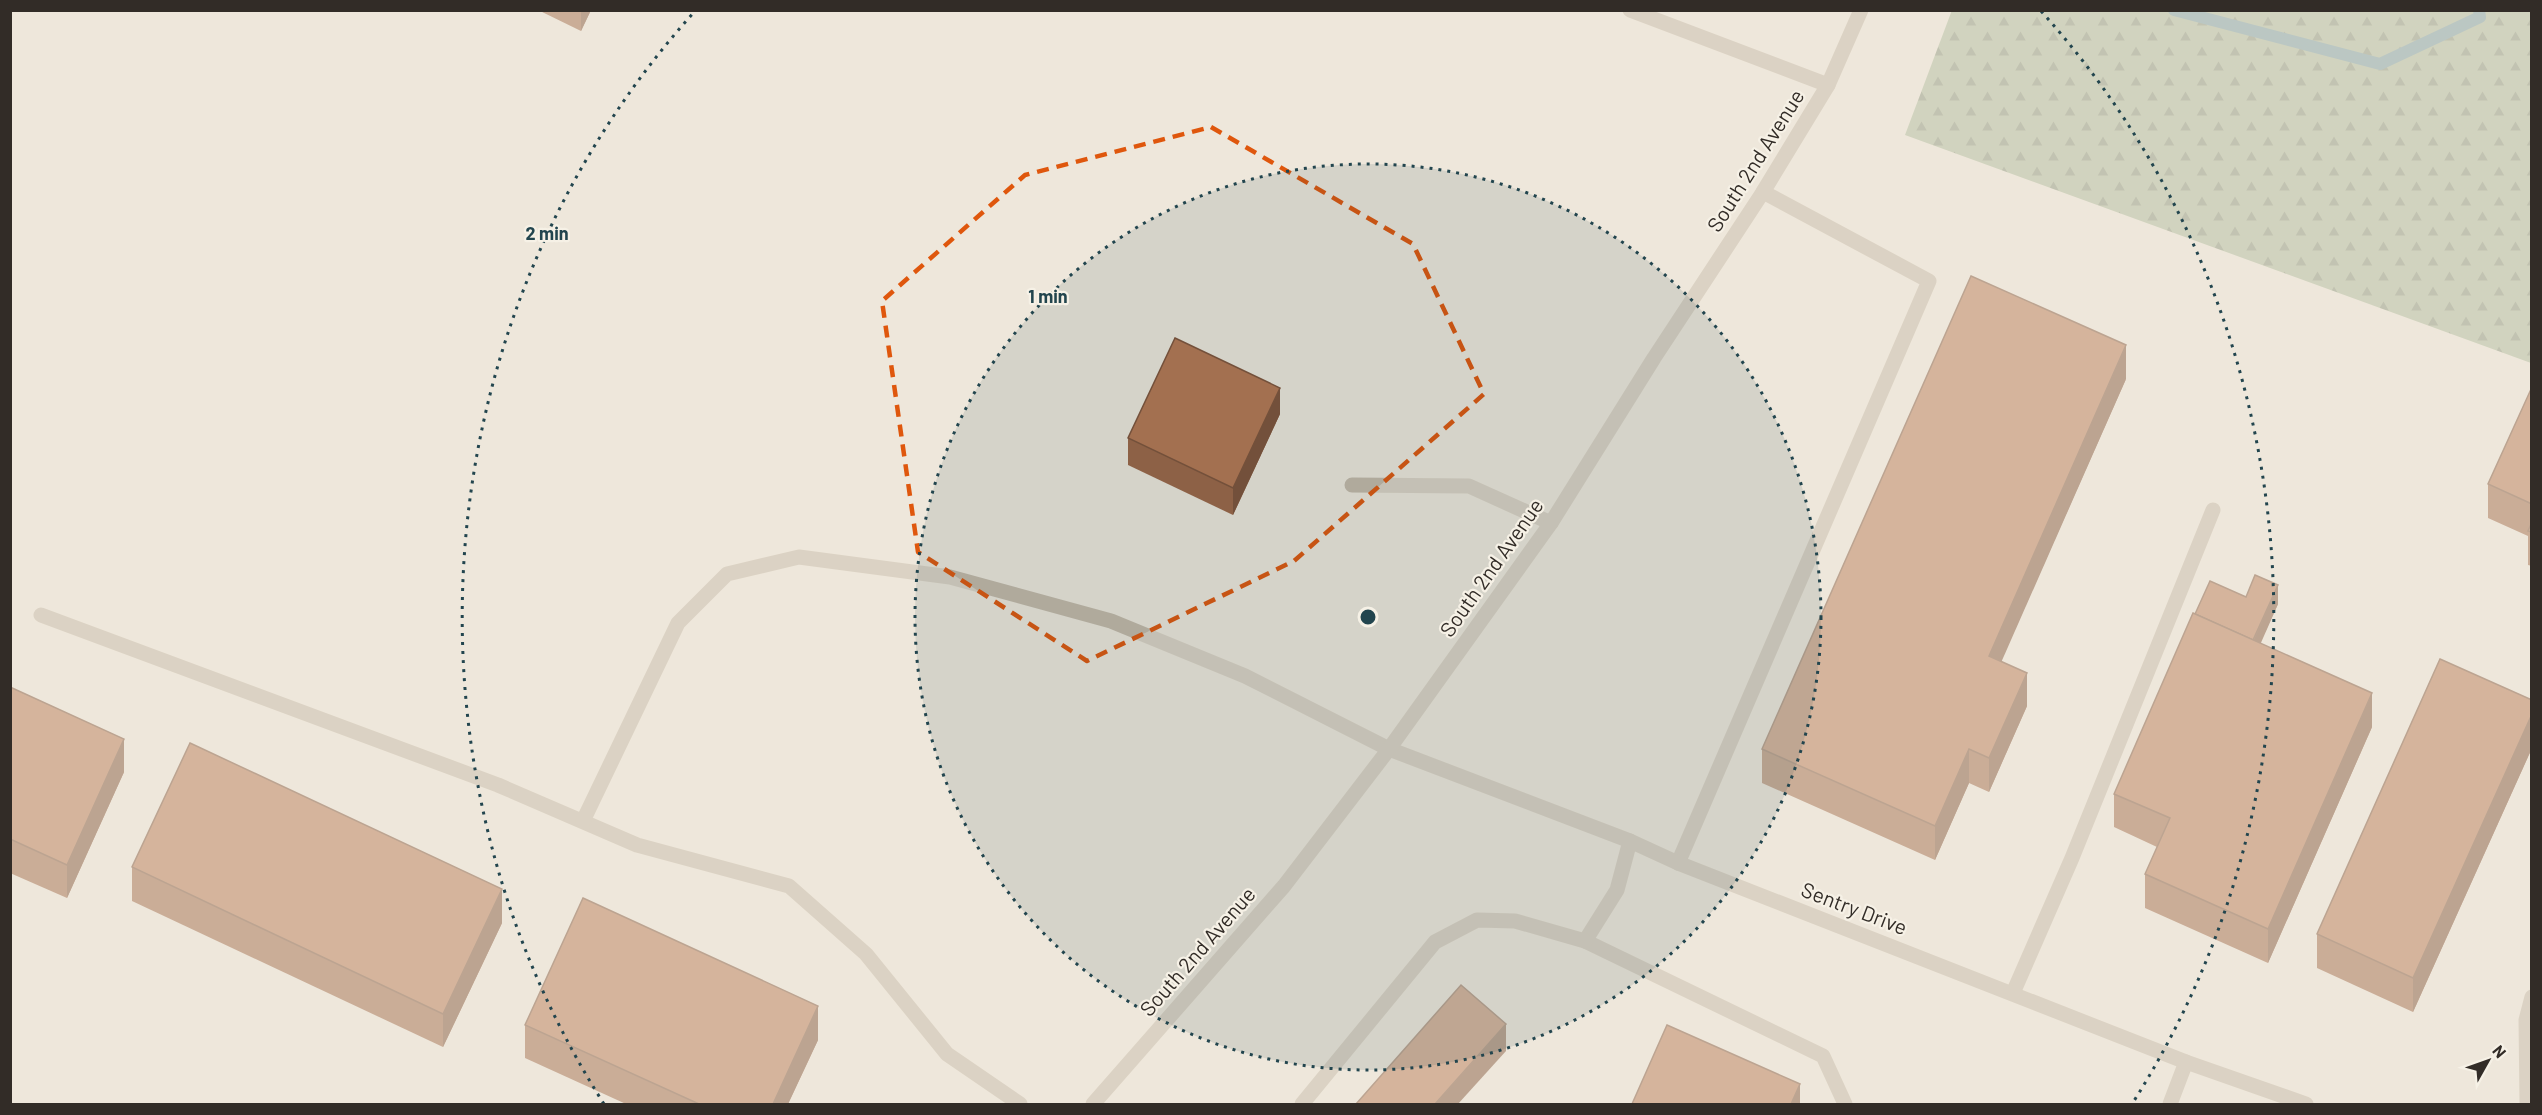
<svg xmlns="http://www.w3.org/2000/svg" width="2542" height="1115" viewBox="0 0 2542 1115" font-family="Barlow,sans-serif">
	<defs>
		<pattern id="forest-firs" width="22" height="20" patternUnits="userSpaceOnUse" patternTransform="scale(1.5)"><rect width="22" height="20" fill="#adbb9d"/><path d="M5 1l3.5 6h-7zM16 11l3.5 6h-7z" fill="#8d9880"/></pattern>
	</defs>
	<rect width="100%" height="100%" fill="#eee7db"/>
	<!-- forest -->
	<path fill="url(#forest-firs)" d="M1952,10L2531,11V363L1905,135Z"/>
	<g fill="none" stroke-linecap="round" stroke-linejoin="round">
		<!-- stream -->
		<path stroke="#7da0a7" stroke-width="12" d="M2174,10L2380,64L2480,17L2479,10"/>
		<!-- service -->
		<g stroke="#c4b9a8" stroke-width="15">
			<path d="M1352,485L1469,486L1551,523"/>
			<path d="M41,615L498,785L637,845L789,886L866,954L947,1054L1020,1104"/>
			<path d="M583,821L678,623L727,574L799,557L950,577L1111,621L1245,676L1389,749"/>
			<path d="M1630,841L1617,890L1585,941L1823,1056L1845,1104"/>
			<path d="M1678,863L1929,281L1763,192"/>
			<path d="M2013,993L2072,858L2213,510"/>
			<path d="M1302,1104L1435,942L1477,920L1515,921L1585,941"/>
			<path d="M2170,1104L2186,1062"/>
			<path d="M2527,1104L2526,1020L2532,997"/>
		</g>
		<!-- tertiary -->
		<g stroke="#c4b9a8" stroke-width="15">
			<path d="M1630,10L1828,85"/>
			<path d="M1389,749L1630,841L1678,863L2186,1062L2306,1104"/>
			<path d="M1093,1104L1284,886L1389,749L1551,523L1654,358L1763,192L1828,85L1861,10"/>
		</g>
	</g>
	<!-- wall -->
	<g fill="#9d6646">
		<path d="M538,10H591L581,31Z"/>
		<path d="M2126,379L2001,661L2027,706L1989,792L1969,783L1935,860L1762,783V749Z"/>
		<path d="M2532,387V566L2528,565V536L2488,518V484Z"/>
		<path d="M1280,414L1233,515L1128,465V438Z"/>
		<path d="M2246,597L2278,604L2260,643L2372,727L2268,963L2145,908V874L2157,847L2114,827V794L2195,614Z"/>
		<path d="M10,687L124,772L67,898L10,873Z"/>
		<path d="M2532,700V748L2413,1012L2317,968V934Z"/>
		<path d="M132,867L502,923L443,1047L132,901Z"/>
		<path d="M525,1025L818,1040L788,1104H626L525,1058Z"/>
	</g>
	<!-- shaded-wall -->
	<g fill="#7f5339">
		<path d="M582,10H591L581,31V13Z"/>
		<path d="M2126,345V379L1989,690V656Z"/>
		<path d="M1280,388V414L1233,515V488Z"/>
		<path d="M2278,585V604L2253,661V642Z"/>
		<path d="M2027,673V706L1989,792V758Z"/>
		<path d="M2372,693V727L2268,963V929Z"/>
		<path d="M2532,714V748L2413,1012V978Z"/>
		<path d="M124,739V772L67,898V865Z"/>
		<path d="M1969,749V783L1935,860V826Z"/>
		<path d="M502,889V923L443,1047V1014Z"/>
		<path d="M818,1006V1040L788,1104H773Z"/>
		<path d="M1506,1024V1051L1458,1104H1435Z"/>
		<path d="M1800,1084V1104H1791Z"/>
	</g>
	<!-- building -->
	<g fill="#b67751" stroke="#7f5339" stroke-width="1.5">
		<path d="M1971,276L2126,345L1989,656L2027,673L1989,758L1969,749L1935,826L1762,749Z"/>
		<path d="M1175,338L1280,388L1233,488L1128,438Z"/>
		<path d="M2532,387V504L2488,484Z"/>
		<path d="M2532,522V532L2528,531Z"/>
		<path d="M2255,575L2278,585L2253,640L2195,614L2210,581L2246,597Z"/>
		<path d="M2193,613L2372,693L2268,929L2145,874L2170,818L2114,794Z"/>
		<path d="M2440,659L2532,700V714L2413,978L2317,934Z"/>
		<path d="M10,687L124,739L67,865L10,839Z"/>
		<path d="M190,743L502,889L443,1014L132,867Z"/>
		<path d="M583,898L818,1006L773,1104H699L525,1025Z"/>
		<path d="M1461,985L1506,1024L1435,1104H1356Z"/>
		<path d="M1667,1025L1800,1084L1791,1104H1632Z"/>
	</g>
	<!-- marked area -->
	<path d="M0 0H2542V1115H0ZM1211,127L1413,244L1484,394L1294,561L1087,661L918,552L882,301L1025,175Z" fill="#eee7db" fill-opacity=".55" fill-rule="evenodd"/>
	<path fill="none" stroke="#df570d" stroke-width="4.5" stroke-dasharray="12 8" stroke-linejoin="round" d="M1211,127L1413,244L1484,394L1294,561L1087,661L918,552L882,301L1025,175Z"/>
	<!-- distance rings -->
	<circle cx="1368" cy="617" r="453" fill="#22454e" fill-opacity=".12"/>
	<g fill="none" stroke="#22454e" stroke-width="3" stroke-dasharray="3 6">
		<circle cx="1368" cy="617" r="453"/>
		<path d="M604 1104A906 906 0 0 1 695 11M2041 11A906 906 0 0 1 2132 1104"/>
	</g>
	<g text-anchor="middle" stroke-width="4.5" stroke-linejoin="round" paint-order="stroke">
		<!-- street labels -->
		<g font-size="21" fill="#322c27" stroke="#f6f1e6">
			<text transform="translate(1756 161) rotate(-58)" y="7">South 2nd Avenue</text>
			<text transform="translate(1492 568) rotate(-55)" y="7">South 2nd Avenue</text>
			<text transform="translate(1854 909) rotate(21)" y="7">Sentry Drive</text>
			<text transform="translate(1198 952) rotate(-49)" y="7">South 2nd Avenue</text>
		</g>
	</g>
	<circle cx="1368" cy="617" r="9" fill="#22454e" stroke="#f6f1e6" stroke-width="3"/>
	<g font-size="18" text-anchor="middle" font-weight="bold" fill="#22454e" stroke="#f6f1e6" stroke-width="4.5" stroke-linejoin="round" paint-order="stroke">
		<text x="547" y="240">2 min</text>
		<text x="1048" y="303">1 min</text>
	</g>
	<!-- border -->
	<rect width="2542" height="1115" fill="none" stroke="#322c27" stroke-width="24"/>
	<!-- north arrow -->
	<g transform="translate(2488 1061) rotate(50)" stroke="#f6f1e6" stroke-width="4.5" paint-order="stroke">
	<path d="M0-4.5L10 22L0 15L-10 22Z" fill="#322c27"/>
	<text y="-9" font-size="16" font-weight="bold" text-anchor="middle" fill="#322c27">N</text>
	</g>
</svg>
